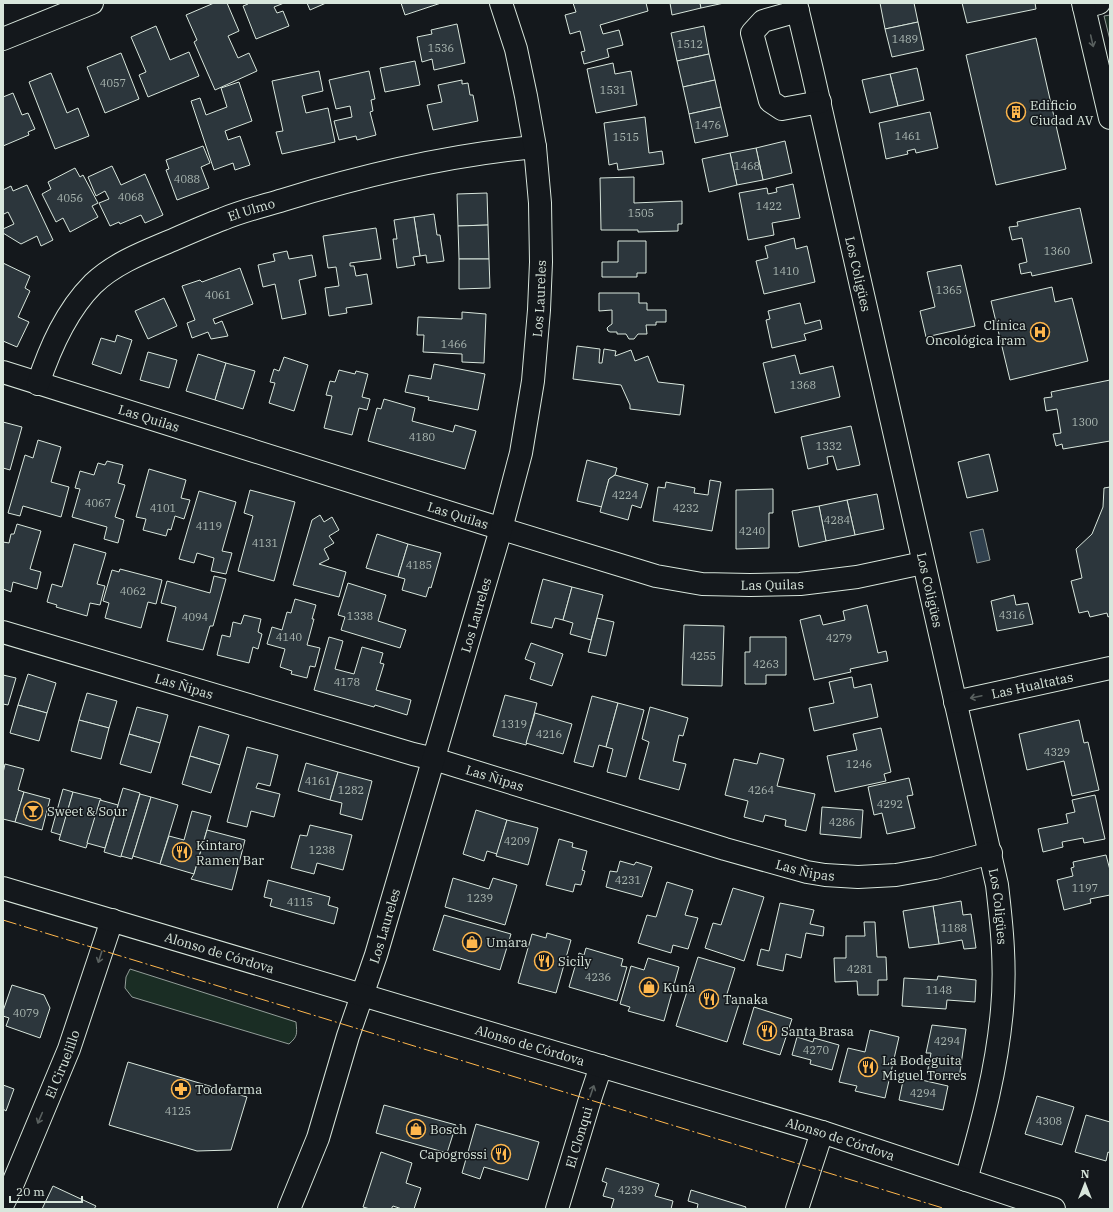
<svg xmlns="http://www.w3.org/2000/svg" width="1113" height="1212" viewBox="0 0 1113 1212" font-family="'IBM Plex Serif',serif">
	<rect width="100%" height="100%" fill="#14181c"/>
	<!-- green -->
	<g fill="#1a2d24" stroke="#939e99">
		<path d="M1110,15V40L1104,16Z"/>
		<path d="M130,969L296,1022C297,1034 298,1036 289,1044L132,997L125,988L126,977Z"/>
	</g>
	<!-- water -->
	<path fill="#2f3f4d" stroke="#939e99" d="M983,529L990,560L977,563L970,532Z"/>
	<!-- building -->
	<g fill="#2c363c" stroke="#d8e6dc">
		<path d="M214,3H227L239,31L228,36L238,58L249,53L257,71L215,90L194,42L197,40L186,15Z"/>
		<path d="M248,3H284L274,7L277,13L283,11L289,26L256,39L243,6L248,4Z"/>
		<path d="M307,3H326L310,10Z"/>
		<path d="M401,3H441L405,15Z"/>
		<path d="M573,3H646L648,11L600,25L603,34L619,30L623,45L607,49L609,57L584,64L581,52L585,51L580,31L570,34L565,15L576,12Z"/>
		<path d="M670,3H700L701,8L672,15Z"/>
		<path d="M700,3H724L701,8Z"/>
		<path d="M880,3H914L918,22L885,29Z"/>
		<path d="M962,3H1035L1036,9L967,23Z"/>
		<path d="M918,22L924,50L892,57L885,29Z"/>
		<path d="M457,24L465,63L434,70L432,59L422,62L417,37L432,34L431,30Z"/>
		<path d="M156,26L170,60L189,52L199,76L148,97L139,75L146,72L131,37Z"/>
		<path d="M704,26L709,54L677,61L671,33Z"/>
		<path d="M1036,38L1066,169L996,185L966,55Z"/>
		<path d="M121,53L139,99L105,113L87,67Z"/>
		<path d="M709,54L715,80L683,87L677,61Z"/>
		<path d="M415,61L420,85L385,92L380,68Z"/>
		<path d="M613,63L615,74L631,71L637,105L596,113L587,69Z"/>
		<path d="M917,68L924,100L898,106L890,74Z"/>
		<path d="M319,71L323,91L302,96L306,113L328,108L335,142L282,154L276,132L283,131L272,81Z"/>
		<path d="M369,71L375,99L371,100L373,111L370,112L376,135L357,140L356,136L339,140L334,121L352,117L350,106L336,109L329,80Z"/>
		<path d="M51,73L67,113L78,108L89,136L55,149L29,82Z"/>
		<path d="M890,74L898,106L870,113L862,80Z"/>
		<path d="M462,80V84L468,83L470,95H473L478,121L433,130L427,105L442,102L438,85Z"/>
		<path d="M715,80L721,107L689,114L683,87Z"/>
		<path d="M239,82L252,121L225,131L228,140L240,136L250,165L235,170L233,163L214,170L191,101L200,98L206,115L227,107L221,88Z"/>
		<path d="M13,93L22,115L28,113L35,129L28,132L29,135L3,146V97Z"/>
		<path d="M721,107L728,136L695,143L689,114Z"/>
		<path d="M930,112L938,148L916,153L915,149L907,151L908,154L886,159L879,123Z"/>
		<path d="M645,117L649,153L662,151L664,164L618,170L617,163L609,165L604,123Z"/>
		<path d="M785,141L792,173L763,180L756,148Z"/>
		<path d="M203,146L210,163L201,167L209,188L177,200L166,170L169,169L166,160Z"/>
		<path d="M756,148L763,180L737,185L730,153Z"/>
		<path d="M730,153L737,185L709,192L702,159Z"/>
		<path d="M112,166L121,185L145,174L163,215L145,223L141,215L120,224L119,222L110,226L99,203L109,199L105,191L96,196L88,177Z"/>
		<path d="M75,168L80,177L83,175L98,203L92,206L98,217L70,232L63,218L56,222L42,194L51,189L48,182Z"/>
		<path d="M634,177V203L682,201V224H678V231L638,232V230H601L600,178Z"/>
		<path d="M793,184L800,218L772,223L774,235L748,240L739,193L767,188L768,194L777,192L776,188Z"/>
		<path d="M27,185L53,240L41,246L37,236L21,244L3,233V229L14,224L8,212L4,214L3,211V190L11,186L13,191Z"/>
		<path d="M487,193L488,225L458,226L457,194Z"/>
		<path d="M1080,208L1092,263L1032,276L1031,272L1021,274L1019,264L1027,262L1022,238L1012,240L1009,227L1018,226L1017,222Z"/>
		<path d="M434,214L437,235H440L444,261L427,263L426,255L420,256L414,217Z"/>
		<path d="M414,217L420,256L413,257L415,265L397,268L393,239H397L394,220Z"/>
		<path d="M488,225L489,259H459L458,226Z"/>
		<path d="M376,228L381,259L350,263V266H354L356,276L367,274L372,304L346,308L347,313L329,316L325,288L339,286L336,267L328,268L323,236Z"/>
		<path d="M794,238L796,249L807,246L815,282L764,294L756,261L768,258L765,246Z"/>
		<path d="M618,241H646V273H637V277H602V262H618Z"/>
		<path d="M287,251L289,259L312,255L316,276L299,280L306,314L282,319L275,284L263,287L258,265L275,261L273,254Z"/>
		<path d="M459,259H489L490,288L459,289Z"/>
		<path d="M3,263L30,276L25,288L30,291L18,317L29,322L17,347L3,341Z"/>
		<path d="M961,265L975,326L926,337L920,311L935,307L927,272Z"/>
		<path d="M240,268L253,304L213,319L215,324L222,321L228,336L211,339L208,332L192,338L187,323L195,320L182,286L200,280L202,282Z"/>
		<path d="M1052,287L1055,302L1072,298L1088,361L1010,380L991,301Z"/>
		<path d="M599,293H639V303H647V310H666V322H656V325H646L647,334H638L634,339H629L626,334H617V332H610L608,331L607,328L609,326L612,324V310L599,311Z"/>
		<path d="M164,298L177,326L148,339L135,311Z"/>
		<path d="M800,303L805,324L820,320L822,329L804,334L806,340L772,348L766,320L770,319L768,311Z"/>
		<path d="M462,312L486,314L484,363L462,362V354L423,352L424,335H417L418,317L462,319Z"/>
		<path d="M117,335L132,340L121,374L92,364L101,338L115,342Z"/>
		<path d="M577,346L600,349L599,363H602L604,349L616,351L615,356L631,350L635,361L648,356L658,382L684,385L680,415L630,409V405L621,385L573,379Z"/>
		<path d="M148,352L177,360L169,388L140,380Z"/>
		<path d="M198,354L226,363L215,400L186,391Z"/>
		<path d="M795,355L800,374L833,366L840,397L775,413L763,363Z"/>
		<path d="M284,357L308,365L294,411L269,403L275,383L270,382L274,369L279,371Z"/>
		<path d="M226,363L255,371L243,409L215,400Z"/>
		<path d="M434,364L485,374L478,410L428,400L429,397L405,392L409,375L431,379Z"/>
		<path d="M339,370L355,374L356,371L368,374L362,397L370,399L367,410L359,408L352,435L324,428L332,396L326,395L330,381L335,382Z"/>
		<path d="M1110,380V441L1063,449L1062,444L1056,446L1053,434L1061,433L1057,409L1046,411L1044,398L1052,397L1051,392Z"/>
		<path d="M384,399L415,408L412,421L453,432L455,425L476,431L465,469L368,441L377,408L381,409Z"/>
		<path d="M3,422L22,427L10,470L3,468Z"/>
		<path d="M851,426L860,465L837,470L833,456L827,457L828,464L808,469L801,437Z"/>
		<path d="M38,440L61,447L51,482L69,487L61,517L23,506L20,516L8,513L25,455L33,458Z"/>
		<path d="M989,454L998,491L967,498L958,462Z"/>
		<path d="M587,460L617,468L615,475L609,479L602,507L577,501Z"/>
		<path d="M107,461L123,465L118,483L125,485L115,517L124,520L118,543L104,539L107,527L72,517L80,489L75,488L80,471L94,475L98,463L105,465Z"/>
		<path d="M149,469L186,480L181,498L190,500L184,519L175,516L171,530L168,529L166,536L143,530L146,519L136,517Z"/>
		<path d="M615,475L648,484L641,508L632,505L628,520L600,512L609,479Z"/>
		<path d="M710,480L721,482L712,531L653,521L658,487L665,488L666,482L695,488L694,493L708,495Z"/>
		<path d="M1110,487V616L1108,617L1107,613L1090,617L1088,611L1079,613L1071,581L1082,578L1076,549L1092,534L1103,507L1104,488Z"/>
		<path d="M773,489V513H769V548L736,549V490Z"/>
		<path d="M250,490L295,502L274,581L238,571L253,516L244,513Z"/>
		<path d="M199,491L236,502L222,551L232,553L226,574L211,571L214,558L197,553L194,563L179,559Z"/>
		<path d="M877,494L884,529L855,535L847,500Z"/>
		<path d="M847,500L855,535L826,541L819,506Z"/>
		<path d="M819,506L826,541L799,547L792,511Z"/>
		<path d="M320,515L324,522L332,517L339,530L329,536L334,543L324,549L329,559L319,564L346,572L339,597L293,585L312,520Z"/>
		<path d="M17,524L41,531L30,569L41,572L37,589L13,582L11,592L3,589V542L9,543L11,534H14Z"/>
		<path d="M377,534L408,544L398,577L366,568Z"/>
		<path d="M74,544L106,553L97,584L105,586L100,605L90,603L87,616L56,607L57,605L47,602L52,584L62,587Z"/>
		<path d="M408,544L441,553L431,588L429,587L426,597L402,590L405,579L398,577Z"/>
		<path d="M120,569L162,580L156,604L148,602L141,628L105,618L109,603L103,601L112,570L119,572Z"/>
		<path d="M214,576L226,579L213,626H210L203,650L167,641L176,607L161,603L167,581L210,593Z"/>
		<path d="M543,579L572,587L563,620L555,618L552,628L531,623Z"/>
		<path d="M348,583L386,595L378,621L406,630L400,648L341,630L345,617L338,615Z"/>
		<path d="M572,587L603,595L591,640L570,634L573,623L563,620Z"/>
		<path d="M1014,595L1016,605L1028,603L1033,624L997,631L991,601Z"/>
		<path d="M295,599L316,605L312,619H314L307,645L320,648L315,667L310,666L307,678L291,674L292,671L280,667L285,649L267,644L272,627L282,630L287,612L291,613Z"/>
		<path d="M867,605L878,653L886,651L888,661L850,669L851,672L814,680L800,620L820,615L823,625L845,620L843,611Z"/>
		<path d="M244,615L261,619L258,632L262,634L258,649L253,647L249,663L217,655L222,635L230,637L233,622L241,624Z"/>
		<path d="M597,618L614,622L606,656L588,652Z"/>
		<path d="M684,625L724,626L722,686L682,685Z"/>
		<path d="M329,637L343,641L335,669L354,674L362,647L383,653L380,663L384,664L376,690L411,700L407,715L375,705L374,707L314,690Z"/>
		<path d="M750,637H786V675H766V684H745V652H750Z"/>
		<path d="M531,643L563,654L552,686L530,679L535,663L525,659Z"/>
		<path d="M28,674L56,683L47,713L18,705Z"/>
		<path d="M3,675L16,678L8,705L3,704Z"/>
		<path d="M852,677L854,688L871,684L878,717L814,731L809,708L834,703L829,682Z"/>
		<path d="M87,693L117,701L109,728L79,720Z"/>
		<path d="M505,695L537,703L526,745L493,736Z"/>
		<path d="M592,696L618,703L606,747L599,745L593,767L574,762Z"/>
		<path d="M618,703L644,710L626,777L607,772L613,749L606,747Z"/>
		<path d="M18,705L47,713L39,741L10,733Z"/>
		<path d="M137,707L168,715L160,743L129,734Z"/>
		<path d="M650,707L688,718L683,736L679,735L673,761L686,764L679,790L639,779L649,742L642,739Z"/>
		<path d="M535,713L572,724L563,754L526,743Z"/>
		<path d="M79,720L109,728L101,759L71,751Z"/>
		<path d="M1079,720L1084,743L1088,742L1099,790L1072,796L1064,761L1027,770L1019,734Z"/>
		<path d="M199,726L229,735L220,765L190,756Z"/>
		<path d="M881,728L891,772L884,774L886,781L835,792L827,756L857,750L853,734Z"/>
		<path d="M129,734L160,743L151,773L120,764Z"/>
		<path d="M247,747L278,755L270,786L258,783L256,788L280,794L274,817L251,811L247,827L227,822Z"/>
		<path d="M760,753L784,759L777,786L815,794L806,831L785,826L786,820L765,815L763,822L744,817L748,801L725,795L734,759L757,764Z"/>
		<path d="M190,756L220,765L211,793L182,784Z"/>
		<path d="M306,763L338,772L330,800L298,791Z"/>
		<path d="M5,764L24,769L18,790L24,792L15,822L3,819V773Z"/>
		<path d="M338,772L372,781L362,820L340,814L342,803L330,800Z"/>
		<path d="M909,778L913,795L907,796L915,828L887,834L882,813L874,815L868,787Z"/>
		<path d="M123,788L140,793L121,857L104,852Z"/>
		<path d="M63,789L73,792L61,835L51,832Z"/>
		<path d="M24,792L50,799L42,830L15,822Z"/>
		<path d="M73,792L101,799L86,848L59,840Z"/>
		<path d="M140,794L151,797L132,859L121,856Z"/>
		<path d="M1095,795L1105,839L1084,843L1083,838L1062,842L1063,847L1043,852L1038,829L1068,823L1066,814L1075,812L1072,800Z"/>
		<path d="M151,797L178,805L160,864L133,856Z"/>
		<path d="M100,800L118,805L105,848L87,843Z"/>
		<path d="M822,807L863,810L861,838L820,834Z"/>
		<path d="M476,810L507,820L497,854L487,851L484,861L463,854Z"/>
		<path d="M192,811L211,816L194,874L160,864L169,836L184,840Z"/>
		<path d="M507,820L538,828L528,865L496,856Z"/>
		<path d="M310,825L352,835L343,870L317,863L314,874L291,868L300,835L307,836Z"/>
		<path d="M207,830L245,840L232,890L191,879L194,874Z"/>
		<path d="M559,839L573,843L572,847L587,851L582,870L585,871L581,885L575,884L573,892L546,885Z"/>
		<path d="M1106,855L1110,870V895L1090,899L1091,903L1064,910L1057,880L1073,876L1071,868L1074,867L1073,862Z"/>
		<path d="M620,861L634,865L636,862L652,867L642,897L606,887L610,871L617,872Z"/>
		<path d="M453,878L489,889L493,878L517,885L505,925L445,907Z"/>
		<path d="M268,880L330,897L328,905L338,908L334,924L270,906L272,899L264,897Z"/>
		<path d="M667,882L693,890L685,915L698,918L688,949L673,945L671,953L638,943L647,915L656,917Z"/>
		<path d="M733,888L764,897L744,961L705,948L713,923L721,925Z"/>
		<path d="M961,901L963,915L971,914L976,948L964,949L962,940L939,944L933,906Z"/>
		<path d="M780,903L814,910L810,924L824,927L823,936L806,933L801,958L786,954L783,971L757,965L761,949L769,951Z"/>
		<path d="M933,906L939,944L909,948L903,911Z"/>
		<path d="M444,915L511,934L500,970L433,950Z"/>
		<path d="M864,922H875L877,957H886L887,980H878V995H858L857,981L835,982L834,958H846V936H865Z"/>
		<path d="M547,933L571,940L556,993L518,983L532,934L546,938Z"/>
		<path d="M586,948L623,959L621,966L627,967L617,1001L569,987L579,953L584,955Z"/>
		<path d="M698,957L735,968L726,997L740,1001L727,1042L676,1026Z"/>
		<path d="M648,958L679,967L664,1021L628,1011L630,1007L620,1004L631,966L644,970Z"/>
		<path d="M938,976L976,980L975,1002L947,1000L946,1009L902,1006L904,978L937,980Z"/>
		<path d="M12,985L44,995L50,1008L40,1038L6,1026L9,1018L3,1016V1011Z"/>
		<path d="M754,1007L792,1019L780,1055L743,1044Z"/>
		<path d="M932,1025L966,1029L959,1079L927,1074L931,1053H926Z"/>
		<path d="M870,1030L899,1037L885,1098L855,1091L857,1086L839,1082L848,1048L865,1052Z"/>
		<path d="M797,1037L813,1042L814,1038L839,1045L832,1070L810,1064L811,1060L792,1055Z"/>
		<path d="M128,1062L247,1097L231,1150L197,1151L109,1125Z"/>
		<path d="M904,1076L948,1086L943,1110L899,1100Z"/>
		<path d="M3,1085L14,1089L6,1111L3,1109Z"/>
		<path d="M1037,1096L1074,1107L1062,1145L1025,1134Z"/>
		<path d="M384,1105L456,1125L447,1153L376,1133Z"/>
		<path d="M1086,1115L1110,1122V1153L1108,1152L1106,1161L1075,1152Z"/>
		<path d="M476,1124L539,1142L528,1180L484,1167L480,1179L462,1173Z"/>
		<path d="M381,1152L412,1163L406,1183L421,1188L414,1209H402L393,1206L391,1209H370L363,1207Z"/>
		<path d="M606,1168L659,1184L655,1196L673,1201L671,1209H611L614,1199L603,1196L607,1183L602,1181Z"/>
		<path d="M53,1186L96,1206L94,1209H42Z"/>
		<path d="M691,1190L746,1207L745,1209H697L698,1204L688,1201Z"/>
	</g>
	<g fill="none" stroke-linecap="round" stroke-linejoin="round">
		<!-- minor casing -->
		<g stroke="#d8e6dc" stroke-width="24">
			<g id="minor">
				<path id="s1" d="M796,3L812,70L997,885C1002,927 1006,968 1002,1010C997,1068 982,1124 966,1180"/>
				<path d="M1084,7L1099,3"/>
				<path d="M798,11L763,21L752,33L770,101L782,109L820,102"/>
				<path d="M3,39L92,3"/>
				<path id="s2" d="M3,372L486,524L656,576L702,584L750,585L800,584L857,577L923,563"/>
				<path id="s3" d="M38,384C50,348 66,311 93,284C116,262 147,251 175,239C191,232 207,225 223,219C242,211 263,206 283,200C364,175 450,155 535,147"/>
				<path id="s4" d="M3,632L413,754L434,759L725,849L807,872L825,875L858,877L896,875L935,868L991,853"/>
				<path id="s5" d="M955,702L1110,668"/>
				<path id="s6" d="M3,1204L11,1188L69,1049L112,920"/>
				<path id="s7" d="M289,1209L318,1138L348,1036L376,955L501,529L521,453L533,381L539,310L541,262L540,203L535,147L526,96L516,49L501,3"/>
				<path id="s8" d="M557,1209L591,1096L601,1066"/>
				<path d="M797,1209L822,1132"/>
			</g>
		</g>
		<!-- major casing -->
		<g stroke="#d8e6dc" stroke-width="24">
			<g id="major">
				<path d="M1083,3L1110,118"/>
				<path id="s9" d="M3,888L822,1132L1054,1209"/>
			</g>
		</g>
		<!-- minor -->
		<use href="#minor" stroke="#14181c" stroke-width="22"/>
		<!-- major -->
		<use href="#major" stroke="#14181c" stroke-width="22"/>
		<!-- power -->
		<path stroke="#ffb74d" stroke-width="1" stroke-dasharray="14 3 2 3" stroke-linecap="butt" d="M3,920L946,1209"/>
	</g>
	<!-- one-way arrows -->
	<defs><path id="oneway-shaft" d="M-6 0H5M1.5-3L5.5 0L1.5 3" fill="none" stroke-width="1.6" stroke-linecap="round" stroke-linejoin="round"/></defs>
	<g stroke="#59605f">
		<use href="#oneway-shaft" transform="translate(1092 41) rotate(77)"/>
		<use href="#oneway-shaft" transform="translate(976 697) rotate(168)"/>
		<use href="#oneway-shaft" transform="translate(100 957) rotate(108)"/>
		<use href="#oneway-shaft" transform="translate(592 1091) rotate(-71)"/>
		<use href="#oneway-shaft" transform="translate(40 1118) rotate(113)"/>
	</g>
	<!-- icons -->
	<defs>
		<g id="building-ring" transform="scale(1)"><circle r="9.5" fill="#14181c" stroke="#ffb74d" stroke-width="1.5"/><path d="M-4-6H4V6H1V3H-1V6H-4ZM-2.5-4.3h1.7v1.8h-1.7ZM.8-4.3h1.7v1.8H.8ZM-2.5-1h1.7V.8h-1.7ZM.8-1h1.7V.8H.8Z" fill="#ffb74d"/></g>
		<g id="hospital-ring" transform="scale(1)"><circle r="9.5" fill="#14181c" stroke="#ffb74d" stroke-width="1.5"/><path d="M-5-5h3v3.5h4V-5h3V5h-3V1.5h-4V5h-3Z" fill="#ffb74d"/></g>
		<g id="bar-ring" transform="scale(1)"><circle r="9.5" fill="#14181c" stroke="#ffb74d" stroke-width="1.5"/><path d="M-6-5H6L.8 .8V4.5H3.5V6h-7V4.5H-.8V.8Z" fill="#ffb74d"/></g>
		<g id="restaurant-ring" transform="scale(1)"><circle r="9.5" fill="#14181c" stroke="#ffb74d" stroke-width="1.5"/><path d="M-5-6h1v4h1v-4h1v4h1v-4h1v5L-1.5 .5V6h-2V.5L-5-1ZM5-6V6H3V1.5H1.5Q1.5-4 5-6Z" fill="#ffb74d"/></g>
		<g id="shop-ring" transform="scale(1)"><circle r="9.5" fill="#14181c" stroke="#ffb74d" stroke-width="1.5"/><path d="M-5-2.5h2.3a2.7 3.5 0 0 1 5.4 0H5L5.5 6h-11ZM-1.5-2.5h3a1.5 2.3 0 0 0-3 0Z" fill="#ffb74d"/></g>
		<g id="pharmacy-ring" transform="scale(1)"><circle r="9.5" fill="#14181c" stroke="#ffb74d" stroke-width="1.5"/><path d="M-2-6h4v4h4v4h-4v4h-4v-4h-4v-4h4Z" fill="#ffb74d"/></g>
	</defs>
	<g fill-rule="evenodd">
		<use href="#building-ring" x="1016" y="112"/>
		<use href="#hospital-ring" x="1040" y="332"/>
		<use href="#bar-ring" x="33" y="811"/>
		<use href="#restaurant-ring" x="182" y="852"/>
		<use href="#shop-ring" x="472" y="942"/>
		<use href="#restaurant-ring" x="544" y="961"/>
		<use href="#shop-ring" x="649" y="987"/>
		<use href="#restaurant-ring" x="709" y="999"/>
		<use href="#restaurant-ring" x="767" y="1031"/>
		<use href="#restaurant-ring" x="868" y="1067"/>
		<use href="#pharmacy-ring" x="181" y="1089"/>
		<use href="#shop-ring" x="416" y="1129"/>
		<use href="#restaurant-ring" x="501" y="1154"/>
	</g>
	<g text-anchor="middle" stroke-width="3" stroke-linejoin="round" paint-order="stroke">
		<!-- number labels -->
		<g font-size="11" fill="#adbab4">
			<text x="905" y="43">1489</text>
			<text x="690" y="48">1512</text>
			<text x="441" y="52">1536</text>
			<text x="113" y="87">4057</text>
			<text x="613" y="94">1531</text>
			<text x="708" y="129">1476</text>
			<text x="908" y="140">1461</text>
			<text x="626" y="141">1515</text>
			<text x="747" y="170">1468</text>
			<text x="187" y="183">4088</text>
			<text x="131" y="201">4068</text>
			<text x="70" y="202">4056</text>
			<text x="769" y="210">1422</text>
			<text x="641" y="217">1505</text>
			<text x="1057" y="255">1360</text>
			<text x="786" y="275">1410</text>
			<text x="949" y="294">1365</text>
			<text x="218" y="299">4061</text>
			<text x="454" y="348">1466</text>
			<text x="803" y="389">1368</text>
			<text x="1085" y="426">1300</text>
			<text x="422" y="441">4180</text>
			<text x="829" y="450">1332</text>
			<text x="625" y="499">4224</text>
			<text x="98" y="507">4067</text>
			<text x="163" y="512">4101</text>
			<text x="686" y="512">4232</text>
			<text x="837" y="524">4284</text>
			<text x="209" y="530">4119</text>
			<text x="752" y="535">4240</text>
			<text x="265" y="547">4131</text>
			<text x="419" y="569">4185</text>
			<text x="133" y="595">4062</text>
			<text x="1012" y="619">4316</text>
			<text x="360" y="620">1338</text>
			<text x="195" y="621">4094</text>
			<text x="289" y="641">4140</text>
			<text x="839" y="642">4279</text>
			<text x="703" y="660">4255</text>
			<text x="766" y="668">4263</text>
			<text x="347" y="686">4178</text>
			<text x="514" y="728">1319</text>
			<text x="549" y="738">4216</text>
			<text x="1057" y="756">4329</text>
			<text x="859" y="768">1246</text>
			<text x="318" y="785">4161</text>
			<text x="351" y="794">1282</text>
			<text x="761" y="794">4264</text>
			<text x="890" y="808">4292</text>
			<text x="842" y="826">4286</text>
			<text x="517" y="845">4209</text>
			<text x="322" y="854">1238</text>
			<text x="628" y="884">4231</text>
			<text x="1085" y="892">1197</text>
			<text x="480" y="902">1239</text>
			<text x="300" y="906">4115</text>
			<text x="954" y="932">1188</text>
			<text x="860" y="973">4281</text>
			<text x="598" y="981">4236</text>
			<text x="939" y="994">1148</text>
			<text x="26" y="1017">4079</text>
			<text x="947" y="1045">4294</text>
			<text x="816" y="1054">4270</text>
			<text x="923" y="1097">4294</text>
			<text x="178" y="1115">4125</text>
			<text x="1049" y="1125">4308</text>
			<text x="631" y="1194">4239</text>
		</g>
		<!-- poi labels -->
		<g font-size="13" fill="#d8e6dc" stroke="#14181c" text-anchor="start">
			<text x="1030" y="110">Edificio<tspan x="1030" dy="15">Ciudad AV</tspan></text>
			<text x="1026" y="330" text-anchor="end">Clínica<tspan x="1026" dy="15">Oncológica Iram</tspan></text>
			<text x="47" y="816">Sweet &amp; Sour</text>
			<text x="196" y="850">Kintaro<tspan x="196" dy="15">Ramen Bar</tspan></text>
			<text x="486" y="947">Umara</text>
			<text x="558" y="966">Sicily</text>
			<text x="663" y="992">Kuna</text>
			<text x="723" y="1004">Tanaka</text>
			<text x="781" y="1036">Santa Brasa</text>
			<text x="882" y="1065">La Bodeguita<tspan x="882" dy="15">Miguel Torres</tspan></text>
			<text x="195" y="1094">Todofarma</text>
			<text x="430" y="1134">Bosch</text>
			<text x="487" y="1159" text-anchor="end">Capogrossi</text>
		</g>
		<!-- street labels -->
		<g font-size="13" fill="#d8e6dc" stroke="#14181c">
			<text dy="5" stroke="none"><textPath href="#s3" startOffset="291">El Ulmo</textPath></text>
			<text dy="5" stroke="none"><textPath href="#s1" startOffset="278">Los Coligües</textPath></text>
			<text dy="5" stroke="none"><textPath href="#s7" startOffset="947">Los Laureles</textPath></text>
			<text dy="5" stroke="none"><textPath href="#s2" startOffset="153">Las Quilas</textPath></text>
			<text dy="5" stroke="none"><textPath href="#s2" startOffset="477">Las Quilas</textPath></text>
			<text dy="5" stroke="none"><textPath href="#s2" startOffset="801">Las Quilas</textPath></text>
			<text dy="5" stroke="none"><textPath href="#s1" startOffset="602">Los Coligües</textPath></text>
			<text dy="5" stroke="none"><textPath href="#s7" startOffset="623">Los Laureles</textPath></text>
			<text dy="5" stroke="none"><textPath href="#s5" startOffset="79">Las Hualtatas</textPath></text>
			<text dy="5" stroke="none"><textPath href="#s4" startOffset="189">Las Ñipas</textPath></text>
			<text dy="5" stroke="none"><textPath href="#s4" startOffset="513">Las Ñipas</textPath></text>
			<text dy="5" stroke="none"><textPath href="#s4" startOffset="837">Las Ñipas</textPath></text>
			<text dy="5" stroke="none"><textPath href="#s1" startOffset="926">Los Coligües</textPath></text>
			<text dy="5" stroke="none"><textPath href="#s7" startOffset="299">Los Laureles</textPath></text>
			<text dy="5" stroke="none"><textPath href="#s9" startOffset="226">Alonso de Córdova</textPath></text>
			<text dy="5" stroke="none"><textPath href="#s9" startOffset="550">Alonso de Córdova</textPath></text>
			<text dy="5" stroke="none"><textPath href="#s6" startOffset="152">El Ciruelillo</textPath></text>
			<text dy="5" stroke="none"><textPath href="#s8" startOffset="75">El Clonqui</textPath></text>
			<text dy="5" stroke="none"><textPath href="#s9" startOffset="874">Alonso de Córdova</textPath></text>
		</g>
	</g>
	<!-- border -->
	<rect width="1113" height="1212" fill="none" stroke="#d8e6dc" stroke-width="8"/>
	<!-- north arrow -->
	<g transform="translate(1085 1184)" stroke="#14181c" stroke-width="3" paint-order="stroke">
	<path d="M0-3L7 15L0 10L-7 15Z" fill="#d8e6dc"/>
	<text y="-6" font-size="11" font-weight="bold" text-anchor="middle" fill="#d8e6dc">N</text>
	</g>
	<!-- scale -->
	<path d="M10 1196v6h72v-6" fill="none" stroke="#d8e6dc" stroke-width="2"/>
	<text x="16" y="1196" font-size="12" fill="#d8e6dc" stroke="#14181c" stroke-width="3" paint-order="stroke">20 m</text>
</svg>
